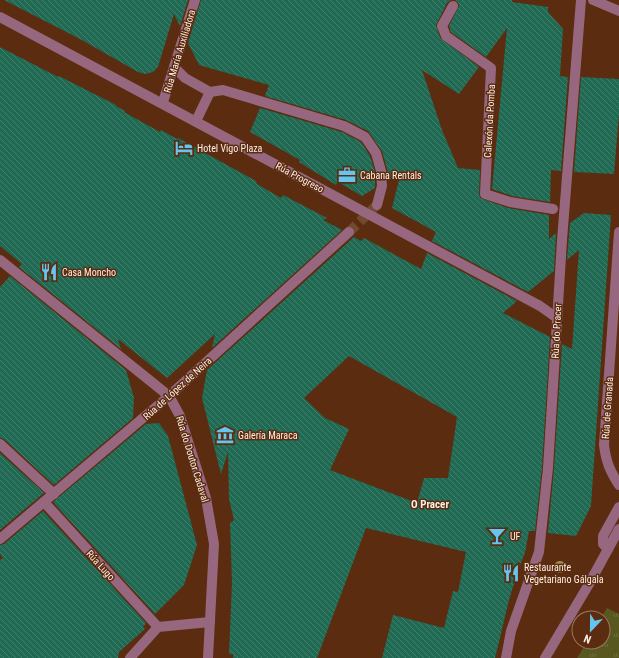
<svg xmlns="http://www.w3.org/2000/svg" width="619" height="658" viewBox="0 0 619 658" font-family="'Roboto Condensed',sans-serif">
	<defs>
		<pattern id="grass-tufts" width="24" height="20" patternUnits="userSpaceOnUse"><rect width="24" height="20" fill="#57571f"/><path d="M3 7l-1-3M5 7V3M7 7l1-3M15 17l-1-3M17 17v-4M19 17l1-3" fill="none" stroke="#706f40"/></pattern>
		<pattern id="building-back-hatch" width="6" height="6" patternUnits="userSpaceOnUse"><rect width="6" height="6" fill="#206953"/><path d="M-1 5l2 2M0 0l6 6M5-1l2 2" fill="none" stroke="#417f6c"/></pattern>
	</defs>
	<rect width="100%" height="100%" fill="#5b2c0f"/>
	<!-- grass -->
	<path fill="url(#grass-tufts)" d="M607,608L619,614V658H577L587,642H603V618H601Z"/>
	<!-- building -->
	<g fill="url(#building-back-hatch)" fill-rule="evenodd">
		<path d="M4,0H188L180,26L174,14L158,67L153,72L145,74L138,72L80,39Z"/>
		<path d="M201,0H451L447,3L436,25L440,38L479,67L459,94L422,70L442,130L458,168L480,170L479,194L480,198L508,208L549,215V239L556,233L554,271L528,292L432,241L436,232L392,208L401,172L388,180L387,169L382,151L368,131L346,120L265,96L269,85L199,65L188,43Z"/>
		<path d="M455,0H512V2L548,7V12L563,29L560,76L568,77L561,171L551,170L550,202L512,196L492,189L507,28L486,57L451,32L449,26L459,6L458,2Z"/>
		<path d="M0,47L58,77L59,76L116,105V106L125,111L124,112L160,132L161,130L177,139L178,138L256,181L257,184L281,198L283,195L327,218L323,220L342,230L212,348L215,334L167,378L118,339L121,349L19,267L22,264L0,246Z"/>
		<path d="M581,77L619,79V114L614,174L574,172Z"/>
		<path d="M260,108L342,132L361,142L370,156L375,172V188L362,196L338,182L336,185L299,162L300,160L250,132Z"/>
		<path d="M584,213L611,215L591,506L576,536L548,533L554,468L562,344L572,349L579,250L567,260L570,223Z"/>
		<path d="M354,237L361,241L364,238L421,269L427,253L517,301L503,313L550,337L542,467L535,531H529L525,553L519,567L509,600L495,658H382L393,615L444,628L453,591L458,592L466,552L366,528L317,658H233V654H229L232,583L230,523L234,520L229,499L228,452L221,474L202,398L207,370ZM349,356L457,417L448,478H424L417,503L330,470L349,429L325,418L304,398Z"/>
		<path d="M10,276L126,370L134,398L133,418L54,485L4,439L0,438V287Z"/>
		<path d="M159,423L168,436L197,545L184,585L155,614L53,502L146,424Z"/>
		<path d="M0,453L44,493L0,530Z"/>
		<path d="M43,511L146,623L143,627L145,629L119,652L118,658H0V560L3,558L0,554V545L4,544Z"/>
	</g>
	<g fill="none" stroke-linecap="round" stroke-linejoin="round">
		<!-- street-tunnel -->
		<path stroke="#73492f" stroke-width="10" stroke-dasharray="10 5" stroke-linecap="butt" d="M349,232L377,205"/>
		<!-- lane -->
		<path stroke="#96677e" stroke-width="10" d="M608,549L603,544V536L619,507"/>
		<!-- street -->
		<g stroke="#96677e" stroke-width="10">
			<path d="M593,0L619,11"/>
			<path d="M453,6L442,26L446,36L491,68L485,194L510,202L553,209"/>
			<path d="M0,17C181,112 360,210 540,306L557,318"/>
			<path d="M174,67L185,78L210,92"/>
			<path d="M163,102L195,0"/>
			<path d="M196,121L210,92L223,90L344,126L365,137L376,153L381,171L382,186L377,205"/>
			<path d="M619,232L604,445C606,462 610,471 619,485"/>
			<path d="M0,260L169,396L180,416L206,498L214,544L208,658"/>
			<path d="M0,444L54,494"/>
			<path d="M44,502L158,627"/>
			<path d="M0,539L169,396L349,232"/>
			<path d="M130,658L158,627L210,622"/>
			<path d="M506,658L511,631L539,552L548,468L562,240L581,0"/>
			<path d="M545,658L589,584L619,529"/>
		</g>
	</g>
	<!-- trees -->
	<circle fill="#a79350" cx="560" cy="567" r="6"/>
	<!-- icons -->
	<defs>
		<g id="hotel-bare" transform="scale(1.38)"><path d="M-6-4.5h1.5V1H6V5H4.5V3h-9V5H-6ZM-4 0a1.8 1.8 0 1 1 3.6 0ZM.5 0V-2.5h3Q6-2.5 6 0Z" fill="#65c5ee" stroke="#5b2c0f" stroke-width="2.5" paint-order="stroke"/></g>
		<g id="office-bare" transform="scale(1.38)"><path d="M-6-3h4V-5.5h4V-3h4V5H-6ZM-1-4.5V-3h2v-1.5ZM-6 0V1H6V0Z" fill="#65c5ee" stroke="#5b2c0f" stroke-width="2.5" paint-order="stroke"/></g>
		<g id="restaurant-bare" transform="scale(1.38)"><path d="M-5-6h1v4h1v-4h1v4h1v-4h1v5L-1.5 .5V6h-2V.5L-5-1ZM5-6V6H3V1.5H1.5Q1.5-4 5-6Z" fill="#65c5ee" stroke="#5b2c0f" stroke-width="2.5" paint-order="stroke"/></g>
		<g id="museum-bare" transform="scale(1.38)"><path d="M0-6L6-3V-2H-6V-3ZM-5-1h2V3h-2ZM-1-1h2V3h-2ZM3-1h2V3H3ZM-6 4H6V6H-6Z" fill="#65c5ee" stroke="#5b2c0f" stroke-width="2.5" paint-order="stroke"/></g>
		<g id="bar-bare" transform="scale(1.38)"><path d="M-6-5H6L.8 .8V4.5H3.5V6h-7V4.5H-.8V.8Z" fill="#65c5ee" stroke="#5b2c0f" stroke-width="2.5" paint-order="stroke"/></g>
	</defs>
	<g fill-rule="evenodd">
		<use href="#hotel-bare" x="184" y="148"/>
		<use href="#office-bare" x="347" y="175"/>
		<use href="#restaurant-bare" x="49" y="272"/>
		<use href="#museum-bare" x="225" y="435"/>
		<use href="#bar-bare" x="497" y="536"/>
		<use href="#restaurant-bare" x="511" y="573"/>
	</g>
	<g text-anchor="middle" stroke-width="3" stroke-linejoin="round" paint-order="stroke">
		<!-- street labels -->
		<g font-size="10" fill="#fdeee6" stroke="#5b2c0f">
			<text transform="translate(179 51) rotate(-73)" y="4">Rúa María Auxiliadora</text>
			<text transform="translate(489 121) rotate(-87)" y="4">Calexón da Pomba</text>
			<text transform="translate(300 177) rotate(28)" y="4">Rúa Progreso</text>
			<text transform="translate(556 331) rotate(-87)" y="4">Rúa do Pracer</text>
			<text transform="translate(177 388) rotate(-42)" y="4">Rúa de López de Neira</text>
			<text transform="translate(607 408) rotate(-86)" y="4">Rúa de Granada</text>
			<text transform="translate(193 459) rotate(73)" y="4">Rúa do Doutor Cadaval</text>
			<text transform="translate(101 565) rotate(48)" y="4">Rúa Lugo</text>
		</g>
		<!-- poi labels -->
		<g font-size="10" fill="#fdeee6" stroke="#5b2c0f" text-anchor="start">
			<text x="197" y="152">Hotel Vigo Plaza</text>
			<text x="360" y="179">Cabana Rentals</text>
			<text x="62" y="276">Casa Moncho</text>
			<text x="238" y="439">Galería Maraca</text>
			<text x="510" y="540">UF</text>
			<text x="524" y="571">Restaurante<tspan x="524" dy="12">Vegetariano Gálgala</tspan></text>
		</g>
		<!-- neighbourhood labels -->
		<g font-size="11" font-weight="bold" fill="#fdeee6" stroke="#5b2c0f">
			<text x="430" y="508">O Pracer</text>
		</g>
	</g>
	<!-- north arrow -->
	<g transform="translate(591 630) rotate(202)"><circle r="19" fill="#5b2c0f" stroke="#9c7a65"/>
	<path d="M0-3L7 15L0 10L-7 15Z" fill="#65c5ee"/>
	<text y="-6" font-size="11" font-weight="bold" text-anchor="middle" fill="#fdeee6">N</text>
	</g>
</svg>
